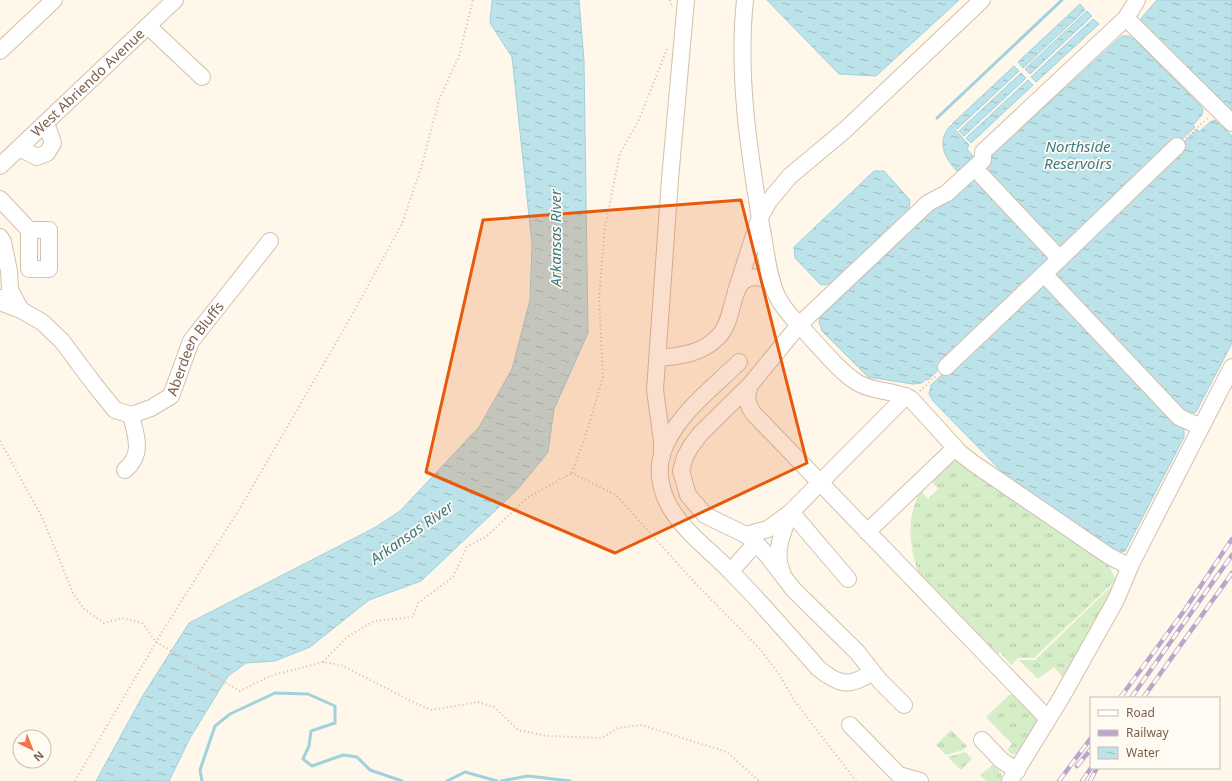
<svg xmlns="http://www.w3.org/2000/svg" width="1232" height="781" viewBox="0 0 1232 781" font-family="'Noto Sans',sans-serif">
	<defs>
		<pattern id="grass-tufts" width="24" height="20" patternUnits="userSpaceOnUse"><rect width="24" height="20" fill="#d5eec7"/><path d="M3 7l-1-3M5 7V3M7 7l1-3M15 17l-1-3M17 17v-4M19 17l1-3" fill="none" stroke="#b2c4a4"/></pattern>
		<pattern id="water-ripples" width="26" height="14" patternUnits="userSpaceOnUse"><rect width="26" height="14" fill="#bce2ea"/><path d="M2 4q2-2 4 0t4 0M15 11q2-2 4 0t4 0" fill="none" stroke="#9ebac0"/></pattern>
	</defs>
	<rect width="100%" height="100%" fill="#fef7ea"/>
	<!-- grass -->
	<g fill="url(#grass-tufts)">
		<path d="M957,461L963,464L1108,564L1116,580L1034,658H1018L1011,665L1000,652L994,658L922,582C910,553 904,519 921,491L928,499L938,489L931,481L951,462Z"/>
		<path d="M1116,582L1114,592L1065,680L1054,667L1038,679L1019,660H1035Z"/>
		<path d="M1015,694L1039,720L1018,754H1011L1007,750L1012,744L986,717L1009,695Z"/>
		<path d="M951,730L967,746L963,750L946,755L936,745Z"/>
		<path d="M965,752L972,759L961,770L948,757Z"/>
		<path d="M993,765L1001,773L1002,781H986L980,775Z"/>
	</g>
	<!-- water -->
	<g fill="url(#water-ripples)" stroke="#a1d1dd">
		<path d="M492,0H579L584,60L588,333L554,409L548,452L518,489L421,581L369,600L310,647L275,661L246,663L228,676L190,738L169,781H96L142,697L189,623L376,527L400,511L479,427L512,369L530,300L532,244L512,57L490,23Z"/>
		<path d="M767,0H959L876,76L839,74Z"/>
		<path d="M1157,0H1232V116L1138,22Z"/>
		<path d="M1080,4L1085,10L1023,68L1018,62Z"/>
		<path d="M1087,11L1092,16L1030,74L1025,69Z"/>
		<path d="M1093,19L1099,24L1036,82L1031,77Z"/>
		<path d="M1122,36H1129L1135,40L1199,104L1203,109L1202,115L1193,125L1195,127L1066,247L1054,248L983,173L988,159Z"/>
		<path d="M1014,66L1019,71L957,129L952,124Z"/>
		<path d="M1021,73L1026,78L964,136L959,131Z"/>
		<path d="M1028,80L1033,85L971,143L966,138Z"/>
		<path d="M1215,120L1232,136V343L1196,412L1186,414L1052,279L1054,271L1182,144L1197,129L1199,132L1210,122Z"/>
		<path d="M951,125L969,145L967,149L973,156L957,171C944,157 936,141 951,125Z"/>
		<path d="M975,170L1048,253L1047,265L928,380L926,379L922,383L913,384L868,377L822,331L819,322L820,318Z"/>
		<path d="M874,171H884L910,200L909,209L830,284L821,285L795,258L794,247Z"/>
		<path d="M1040,284H1047L1184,426V437L1125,551L1118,552L1012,482L933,401L929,394L931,385Z"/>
	</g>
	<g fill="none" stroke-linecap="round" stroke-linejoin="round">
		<!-- stream -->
		<g stroke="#a1d1dd" stroke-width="3">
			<path d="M937,118L1062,0"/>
			<path d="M202,781L200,770L215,726L230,714L275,693L308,694L335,706V723L311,731L309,746L303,759L312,766L343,755L357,757L370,770L402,781"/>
			<path d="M447,781L465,772L497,781"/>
			<path d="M501,781L528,776L570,781"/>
		</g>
		<!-- minor casing -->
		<g stroke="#d3c0ae" stroke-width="18">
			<g id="minor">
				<path d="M745,0C737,75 749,151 761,225C766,248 767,274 777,296C782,307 791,316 799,325L928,203L947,193L983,160V152L1126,18L1137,0"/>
				<path d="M1126,18L1232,123"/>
				<path d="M148,26L202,77"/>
				<path d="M0,51L54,0"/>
				<path d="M19,148L37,157L47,153L53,143L46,123"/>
				<path id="s1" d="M0,166L175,0"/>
				<path d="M982,176L1060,259"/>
				<path d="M0,199L29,230V269H49V230H29"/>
				<path id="s2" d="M0,237L3,242L9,271L10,290L21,310L42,322L62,341L94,384L115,410L131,415L151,408L171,396L191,341L270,241"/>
				<path d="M1044,274L1177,146"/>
				<path d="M736,291L760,217L769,201L790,176L845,130L982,0"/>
				<path d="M0,298L5,304L21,310"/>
				<path d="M658,358C681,356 702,354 719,336C740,313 725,263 772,281"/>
				<path d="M739,362C711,390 675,415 662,454C656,473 662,496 673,512C688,535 712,552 730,571C761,602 789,635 818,668C838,685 850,688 872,672"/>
				<path d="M946,367L1044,274L1179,417L1201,427"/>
				<path d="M750,385L701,433L691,446L685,457L681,471L688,495L705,515L746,535L756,543L767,555L793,589L857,652L880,681L904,705"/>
				<path d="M662,456V441L655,390L670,179L686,0"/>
				<path d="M125,470C144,454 136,436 131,415"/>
				<path d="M867,532L955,448"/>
				<path d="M746,535L768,529L791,512L848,579"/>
				<path d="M731,571L756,543"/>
				<path d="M782,572C773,553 783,530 791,512L906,396"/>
				<path d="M1048,719L753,413C746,402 746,396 750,385L799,325C816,342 838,371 858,383C875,393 893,389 911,399L960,453L973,463L1109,556L1130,567"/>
				<path d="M850,725L899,775L920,781"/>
				<path d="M982,740L1001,760L1017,771"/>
				<path d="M1010,781L1061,698L1116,600L1131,564L1232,367"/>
			</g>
		</g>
		<!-- path -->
		<g stroke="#dcbba2" stroke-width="2" stroke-dasharray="1 3" stroke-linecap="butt">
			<path d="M670,0L672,6"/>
			<path d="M667,49L638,122L620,153L605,227L599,298L603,377L588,428L572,473L616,495L696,584L760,649L779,674L794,700L856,781"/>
			<path d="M1186,138L1209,117"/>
			<path d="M920,391L936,376"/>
			<path d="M0,441L42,517L73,593L84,609L104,623L122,618L142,623L156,642L240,691L270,676L323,662L341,665L417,704L432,710L478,702L494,707L518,730L547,736L602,738L618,728L641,725L727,752L759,781"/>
			<path d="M323,662L347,637L374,621L413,617L418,603L453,577L467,547L487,536L527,498L572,473"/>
			<path d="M75,781L162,632L240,508L343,331L402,224L422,165L439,100L459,56L473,0"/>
		</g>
		<!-- minor -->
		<use href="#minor" stroke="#fff" stroke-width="16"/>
		<!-- rail casing -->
		<g stroke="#bba6cb" stroke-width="4.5">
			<g id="rail">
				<path d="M1120,698L1184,611L1232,539"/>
				<path d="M1131,698L1232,555"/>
				<path d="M1143,698L1232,573"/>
				<path d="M1077,766L1091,749"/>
				<path d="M1059,781L1091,738"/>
				<path d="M1082,781L1091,768"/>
				<path d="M1090,781L1097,768"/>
			</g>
		</g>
		<!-- rail -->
		<use href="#rail" stroke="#fffbf2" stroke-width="3" stroke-dasharray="9" stroke-linecap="butt"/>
	</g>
	<!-- marked area -->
	<path fill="#e8590c" fill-opacity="0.2" stroke="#e8590c" stroke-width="3" stroke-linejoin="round" d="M741,200L807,463L615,553L426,472L483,220Z"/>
	<g text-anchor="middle" stroke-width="3.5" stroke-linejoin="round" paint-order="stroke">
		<!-- street labels -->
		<g font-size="14" fill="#7c5e4a" stroke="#fffbf2">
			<text dy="5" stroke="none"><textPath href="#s1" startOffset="121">West Abriendo Avenue</textPath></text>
			<text dy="5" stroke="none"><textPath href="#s2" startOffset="331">Aberdeen Bluffs</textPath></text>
		</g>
		<!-- water labels -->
		<g font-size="15" font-style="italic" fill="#3f7a8a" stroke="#fffbf2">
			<text x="1078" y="152">Northside<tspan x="1078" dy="17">Reservoirs</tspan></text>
			<text transform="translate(556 238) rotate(-90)" y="5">Arkansas River</text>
			<text transform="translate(412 533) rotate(-35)" y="5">Arkansas River</text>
		</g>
	</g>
	<!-- legend -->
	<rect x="1090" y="697" width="130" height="72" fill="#fffbf2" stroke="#cbbcaf"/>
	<rect x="1098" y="710" width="20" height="6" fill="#ffffff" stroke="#cbbcaf"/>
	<text x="1126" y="717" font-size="12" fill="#7c5e4a">Road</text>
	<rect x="1098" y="730" width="20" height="6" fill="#bba6cb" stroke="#cbbcaf"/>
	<text x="1126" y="737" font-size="12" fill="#7c5e4a">Railway</text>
	<rect x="1098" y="747" width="20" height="12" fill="url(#water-ripples)" stroke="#cbbcaf"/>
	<text x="1126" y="757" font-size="12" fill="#7c5e4a">Water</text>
	<!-- north arrow -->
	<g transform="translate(32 749) rotate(137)"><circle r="19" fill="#fffbf2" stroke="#cbbcaf"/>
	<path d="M0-3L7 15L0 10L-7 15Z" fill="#f07448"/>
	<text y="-6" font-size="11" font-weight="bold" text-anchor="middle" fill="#7c5e4a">N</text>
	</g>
</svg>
